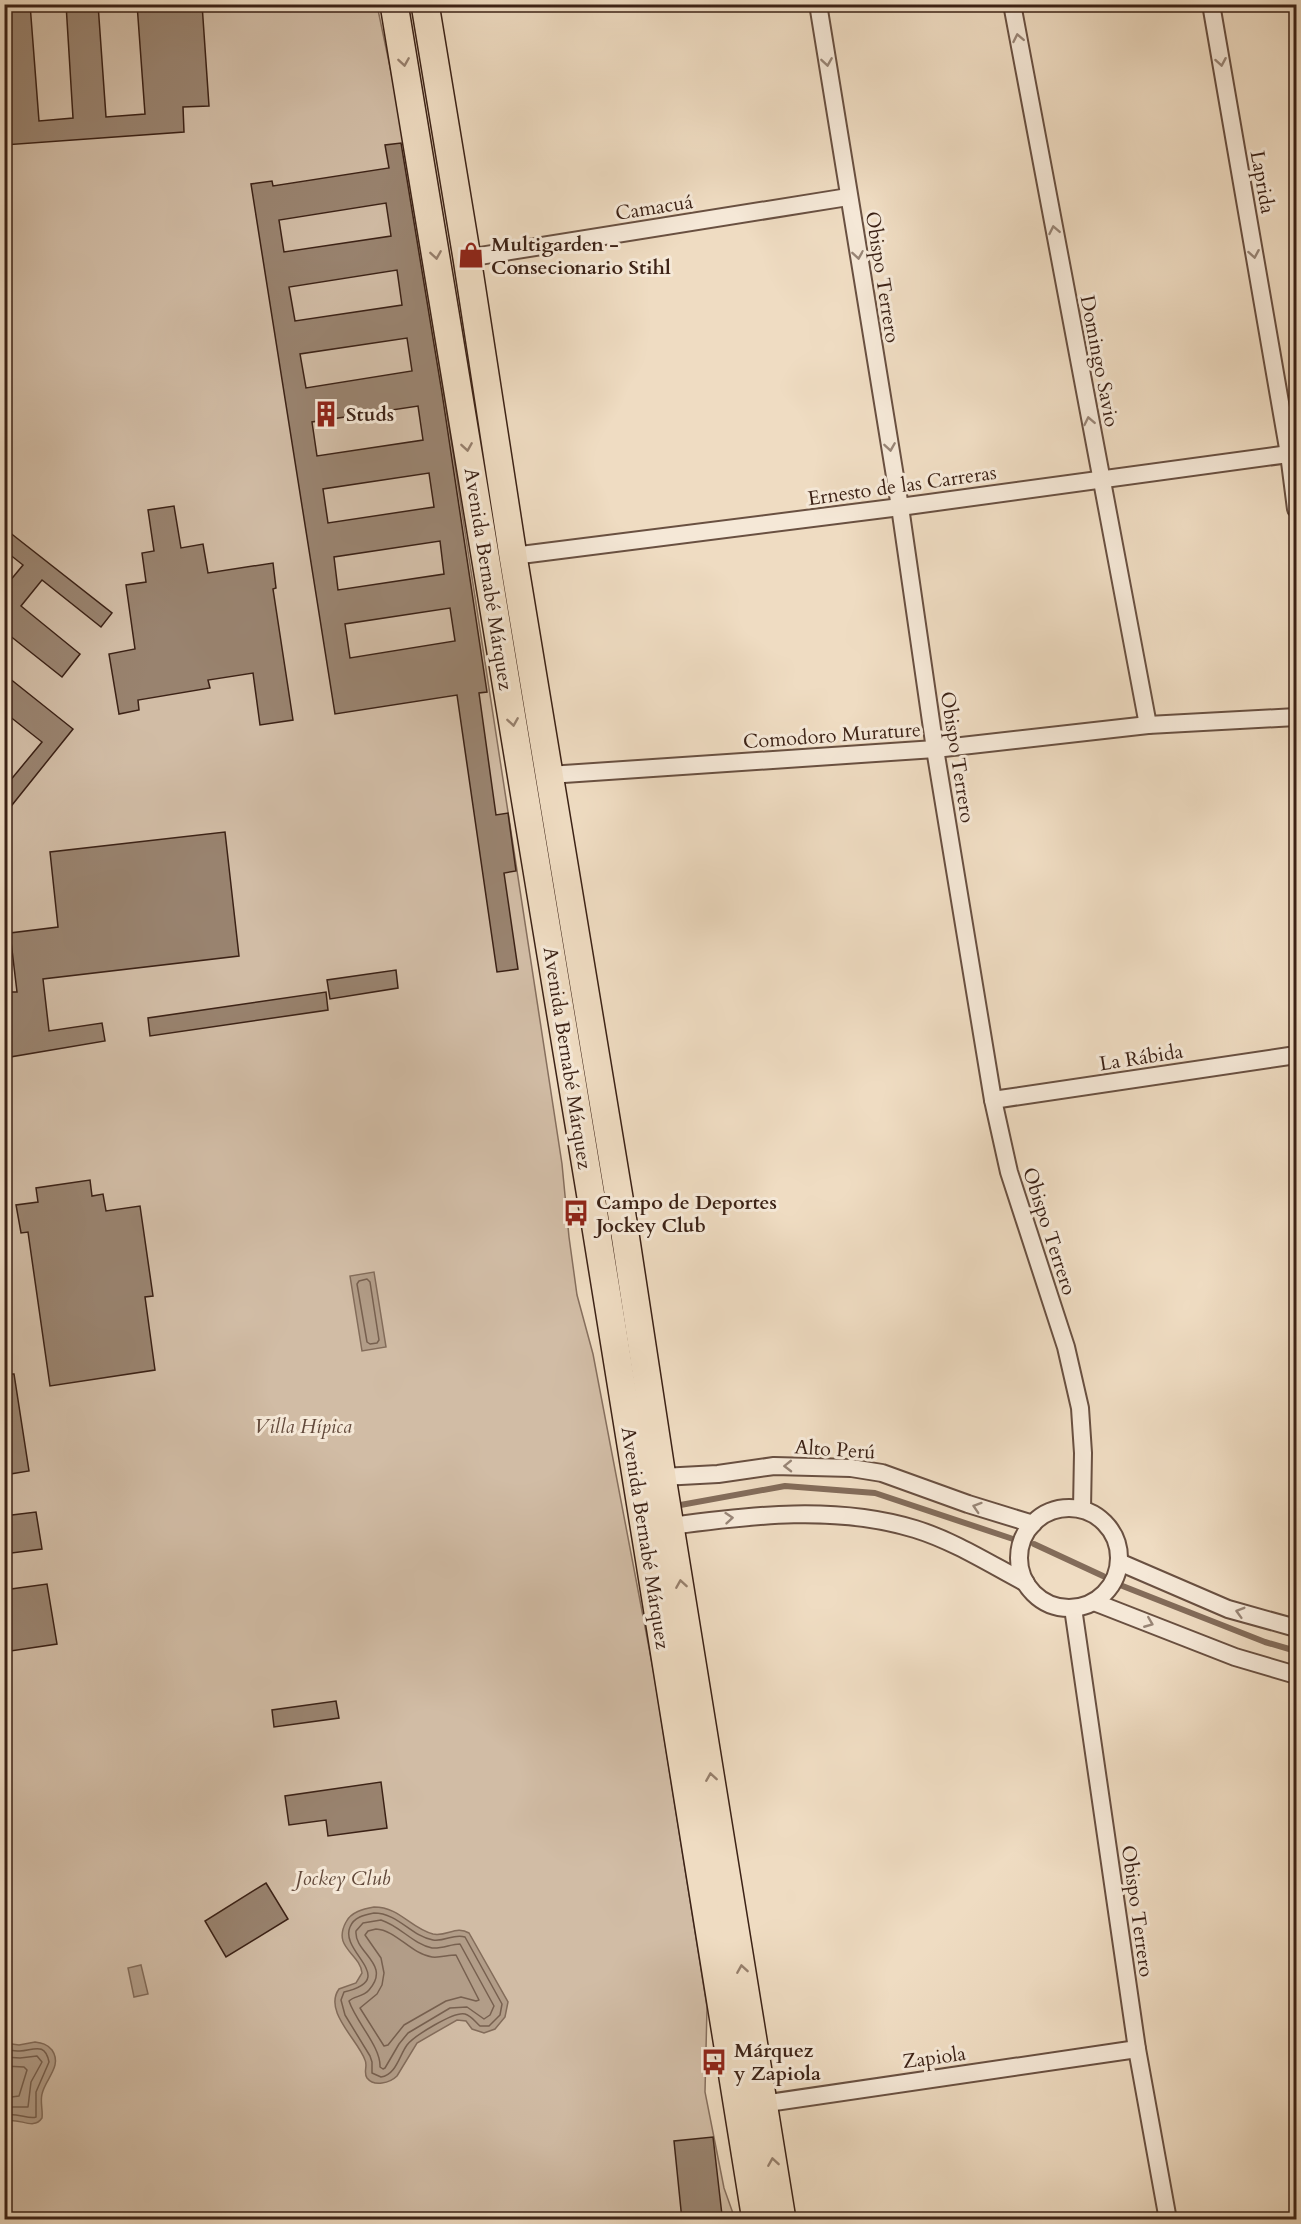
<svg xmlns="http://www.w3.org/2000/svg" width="1301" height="2224" viewBox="0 0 1301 2224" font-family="Cardo,serif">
	<rect width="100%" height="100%" fill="#efdcc2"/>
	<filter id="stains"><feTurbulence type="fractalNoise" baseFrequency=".00333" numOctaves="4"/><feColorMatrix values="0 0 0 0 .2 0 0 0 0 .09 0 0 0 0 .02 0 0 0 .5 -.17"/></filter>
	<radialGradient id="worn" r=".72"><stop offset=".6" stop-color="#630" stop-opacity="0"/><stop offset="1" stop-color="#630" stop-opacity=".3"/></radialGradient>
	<!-- green -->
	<path fill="#d1bca5" stroke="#866f5e" stroke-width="1.5" d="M5,5H377L404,134L562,1164L569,1237L577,1295L593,1354L654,1674L707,2007L705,2092L724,2188L735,2219H5Z"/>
	<!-- water -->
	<g fill="#b29d88" stroke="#836c5a" stroke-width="1.5">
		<path d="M374,1272L386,1347L362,1351L350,1276Z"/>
		<path d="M374,1907C400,1907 410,1928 433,1934C447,1937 456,1925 469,1933L508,2002L505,2017L495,2029L484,2033L472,2029L466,2021L457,2020L417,2043L397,2076C390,2083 374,2087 367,2078C363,2072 368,2066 365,2060C358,2040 323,2011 339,1989L356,1983L362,1973C360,1953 332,1948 346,1922C351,1912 363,1909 374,1907Z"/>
		<path d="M141,1965L148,1994L134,1997L128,1968Z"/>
		<path d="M35,2042C42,2043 47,2044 52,2050C63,2066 45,2079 42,2094C40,2102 43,2110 42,2118C33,2131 20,2117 5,2121V2043L19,2045Z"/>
	</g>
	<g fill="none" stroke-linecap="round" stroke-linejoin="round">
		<!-- shore -->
		<g stroke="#77604f" stroke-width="1.5">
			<path d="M367,1279L370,1282L379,1340L377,1343L370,1344L367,1342L357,1284L359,1281Z"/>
			<path d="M374,1913C398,1913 411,1936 433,1940C445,1942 454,1933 465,1937L502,2004L500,2015L489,2026H480C475,2022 472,2016 465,2014C454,2011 414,2036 407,2045C399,2056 396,2075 381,2077L372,2073V2062L370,2056L345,2015L341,2000L344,1992C400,1979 339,1952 350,1927C354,1917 364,1915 374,1913Z"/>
			<path d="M381,1920C400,1926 413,1944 432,1948C442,1949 451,1944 460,1944L494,2006L490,2015L484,2019L467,2007L450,2008L408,2033L399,2044L385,2068L383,2069L380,2067C381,2047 356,2022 349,2001C354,1996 363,1997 369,1990C392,1964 354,1953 356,1931L363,1923Z"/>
			<path d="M376,1929C396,1930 411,1954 432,1957C440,1958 448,1955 456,1955L479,2000L476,2001L461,1997L446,2001L404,2025L388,2045L384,2046L360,2008L377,1994L382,1985L384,1973L381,1958L365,1935L368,1931Z"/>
			<path d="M4,2049C10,2050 15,2051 20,2051C34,2050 45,2042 49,2062L36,2092V2117C29,2120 17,2112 4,2115"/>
			<path d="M4,2057L20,2058L37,2056L42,2062L31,2082L28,2107H4"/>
			<path d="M4,2066L24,2067L27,2070L19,2096L4,2098"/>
		</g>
		<!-- stream -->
		<g stroke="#836c5a" stroke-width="6">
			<path d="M675,1506L785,1486L875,1493L1013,1539"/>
			<path d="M1034,1544L1103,1576"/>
			<path d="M1120,1585L1265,1642L1296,1651"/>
		</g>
	</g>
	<!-- building -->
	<g fill="#99836f" stroke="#3c2216" stroke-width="1.5" fill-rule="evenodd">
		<path d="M4,4H30L39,121L73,118L66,4H98L106,117L145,114L137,4H202L209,106L183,107L184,132L4,145Z"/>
		<path d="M401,143L442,393L487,692L479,693L496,815L508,813L516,871L504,873L518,969L497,972L457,695L335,714L251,184L272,181L273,186L389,168L385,145ZM386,203L391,236L284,252L279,220ZM397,270L402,305L295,321L289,287ZM407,338L412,371L306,388L300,354ZM418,406L423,440L317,456L312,422ZM429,473L434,507L328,523L323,489ZM440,541L444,574L338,590L334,557ZM450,608L455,641L350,658L345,624Z"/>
		<path d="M174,506L181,548L203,544L208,573L273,563L276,588L273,589L293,720L260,725L253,673L208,680L210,688L138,700L139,710L119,714L109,654L135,649L126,585L146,582L142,553L154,551L148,510Z"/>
		<path d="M4,528L112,613L101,627L42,580L21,606L80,654L62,677L4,631V588L23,565L4,550Z"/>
		<path d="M4,674L73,729L4,815V788L42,742L4,712Z"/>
		<path d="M225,832L239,956L43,979L49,1031L102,1023L105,1041L4,1058V992H17L10,933L58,927L50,852Z"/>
		<path d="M396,970L398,988L330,999L327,980Z"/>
		<path d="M326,992L328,1010L150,1036L148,1018Z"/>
		<path d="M90,1180L92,1196L103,1194L106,1211L140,1206L153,1296L145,1297L155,1370L50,1386L28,1232L21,1233L16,1205L38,1202L36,1188Z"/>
		<path d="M4,1374H14L29,1471L4,1475Z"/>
		<path d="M36,1512L42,1549L4,1554V1516Z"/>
		<path d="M47,1584L57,1644L4,1652V1590Z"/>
		<path d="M336,1701L339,1718L274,1727L272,1710Z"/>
		<path d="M381,1782L387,1828L328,1836L326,1820L289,1825L285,1796Z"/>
		<path d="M266,1883L288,1919L226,1957L205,1921Z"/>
		<path d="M713,2137L722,2215L704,2217V2220H682L674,2141Z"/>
	</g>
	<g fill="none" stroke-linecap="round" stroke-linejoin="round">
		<!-- street casing -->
		<g stroke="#695041" stroke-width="20">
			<g id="street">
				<path d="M818,4L900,507L935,749L993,1100L1009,1172L1066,1347L1080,1408L1083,1453L1082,1509"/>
				<path d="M1012,4L1148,725"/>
				<path d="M1211,4L1289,454L1296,509"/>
				<path d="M467,258L848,197"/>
				<path d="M513,556L900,507L1296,453"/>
				<path d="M549,775L935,749L1148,725L1296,717"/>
				<path d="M993,1100L1296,1055"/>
				<path d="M662,1477L718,1474L774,1466L851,1468L882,1473L968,1504L1033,1524"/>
				<circle cx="1069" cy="1558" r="50"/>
				<path d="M671,1526C752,1515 836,1505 915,1529C954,1541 990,1564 1026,1583"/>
				<path d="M1119,1562L1228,1609L1296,1628"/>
				<path d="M1094,1602L1235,1657L1296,1675"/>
				<path d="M1073,1608L1137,2049L1168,2220"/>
				<path d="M755,2105L1137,2049"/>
			</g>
		</g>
		<!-- primary casing -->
		<g stroke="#3c2216" stroke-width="30">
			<g id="primary">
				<path d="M394,4L593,1209L756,2220"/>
				<path d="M425,4L467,258L513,556L625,1234L662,1477L782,2220"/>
			</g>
		</g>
		<!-- street -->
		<use href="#street" stroke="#f5e8d7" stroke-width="16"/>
		<!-- primary -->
		<use href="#primary" stroke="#efdcc2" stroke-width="27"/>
	</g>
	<!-- one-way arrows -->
	<defs><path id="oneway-chevron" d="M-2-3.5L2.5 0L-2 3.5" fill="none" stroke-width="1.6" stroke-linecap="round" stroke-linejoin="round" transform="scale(1.5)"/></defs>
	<g stroke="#988576">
		<use href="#oneway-chevron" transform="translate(1018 38) rotate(-101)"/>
		<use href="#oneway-chevron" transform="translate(827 62) rotate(81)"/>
		<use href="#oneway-chevron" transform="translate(1221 62) rotate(80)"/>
		<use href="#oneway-chevron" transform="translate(1054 230) rotate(-101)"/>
		<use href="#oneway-chevron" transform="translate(1254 254) rotate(80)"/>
		<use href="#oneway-chevron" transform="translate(858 255) rotate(81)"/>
		<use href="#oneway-chevron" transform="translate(1089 421) rotate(-101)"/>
		<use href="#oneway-chevron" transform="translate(890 447) rotate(81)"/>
		<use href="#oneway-chevron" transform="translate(788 1466) rotate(179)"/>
		<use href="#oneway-chevron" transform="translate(977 1507) rotate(-162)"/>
		<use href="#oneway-chevron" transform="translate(729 1518) rotate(-5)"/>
		<use href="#oneway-chevron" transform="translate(1240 1612) rotate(-164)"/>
		<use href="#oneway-chevron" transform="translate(1149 1623) rotate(22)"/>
	</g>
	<g stroke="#967f6c">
		<use href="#oneway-chevron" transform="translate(404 62) rotate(81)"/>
		<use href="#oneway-chevron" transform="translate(436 255) rotate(81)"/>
		<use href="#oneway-chevron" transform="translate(467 447) rotate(81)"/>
		<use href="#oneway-chevron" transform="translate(513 722) rotate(81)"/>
		<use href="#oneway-chevron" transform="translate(681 1584) rotate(-99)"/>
		<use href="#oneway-chevron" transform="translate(711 1777) rotate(-99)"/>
		<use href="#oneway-chevron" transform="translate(742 1969) rotate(-99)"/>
		<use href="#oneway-chevron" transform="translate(773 2162) rotate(-99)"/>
	</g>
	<!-- icons -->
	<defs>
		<g id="shop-bare" transform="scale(2.07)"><path d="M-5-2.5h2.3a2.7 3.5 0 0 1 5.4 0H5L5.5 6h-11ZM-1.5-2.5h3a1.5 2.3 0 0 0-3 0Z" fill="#8f2418" stroke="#f5e8d7" stroke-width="2.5" paint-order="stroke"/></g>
		<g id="building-bare" transform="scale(2.07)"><path d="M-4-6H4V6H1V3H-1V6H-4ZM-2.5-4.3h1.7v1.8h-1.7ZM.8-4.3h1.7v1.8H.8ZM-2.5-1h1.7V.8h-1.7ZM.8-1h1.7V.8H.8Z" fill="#8f2418" stroke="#f5e8d7" stroke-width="2.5" paint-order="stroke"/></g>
		<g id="bus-bare" transform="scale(2.07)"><path d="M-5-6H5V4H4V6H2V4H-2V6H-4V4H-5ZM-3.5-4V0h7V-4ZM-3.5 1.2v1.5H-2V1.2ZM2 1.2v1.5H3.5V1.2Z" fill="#8f2418" stroke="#f5e8d7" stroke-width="2.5" paint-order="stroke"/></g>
	</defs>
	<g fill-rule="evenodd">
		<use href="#shop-bare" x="471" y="255"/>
		<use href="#building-bare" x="326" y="414"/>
		<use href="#bus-bare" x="576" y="1213"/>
		<use href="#bus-bare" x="714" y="2062"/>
	</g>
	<g text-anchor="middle" stroke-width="6" stroke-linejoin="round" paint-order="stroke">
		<!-- street labels -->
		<g font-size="20" fill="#3c2216" stroke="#f5e8d7">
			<text transform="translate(1263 182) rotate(80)" y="7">Laprida</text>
			<text transform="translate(654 207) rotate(-9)" y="7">Camacuá</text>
			<text transform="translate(883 277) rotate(81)" y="7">Obispo Terrero</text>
			<text transform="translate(1100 361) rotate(79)" y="7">Domingo Savio</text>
			<text transform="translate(902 485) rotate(-8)" y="7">Ernesto de las Carreras</text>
			<text transform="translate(489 579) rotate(81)" y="7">Avenida Bernabé Márquez</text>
			<text transform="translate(832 735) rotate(-4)" y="7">Comodoro Murature</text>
			<text transform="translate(958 757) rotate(81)" y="7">Obispo Terrero</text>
			<text transform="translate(1141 1057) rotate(-9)" y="7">La Rábida</text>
			<text transform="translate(568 1058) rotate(81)" y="7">Avenida Bernabé Márquez</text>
			<text transform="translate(1050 1231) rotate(72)" y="7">Obispo Terrero</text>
			<text transform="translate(835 1449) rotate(4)" y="7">Alto Perú</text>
			<text transform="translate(646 1538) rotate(81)" y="7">Avenida Bernabé Márquez</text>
			<text transform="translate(1138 1911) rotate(82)" y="7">Obispo Terrero</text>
			<text transform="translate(934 2057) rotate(-8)" y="7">Zapiola</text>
		</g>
		<!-- poi labels -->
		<g font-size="20" font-weight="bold" fill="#3c2216" stroke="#f5e8d7" text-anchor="start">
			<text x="491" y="251">Multigarden -<tspan x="491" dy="23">Consecionario Stihl</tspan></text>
			<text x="346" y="421">Studs</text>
			<text x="596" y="1209">Campo de Deportes<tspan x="596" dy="23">Jockey Club</tspan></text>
			<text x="734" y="2057">Márquez<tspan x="734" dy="23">y Zapiola</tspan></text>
		</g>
		<!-- park labels -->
		<g font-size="20" font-style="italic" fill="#61483a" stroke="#f5e8d7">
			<text x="303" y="1433">Villa Hípica</text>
			<text x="343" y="1885">Jockey Club</text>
		</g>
	</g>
	<!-- margin -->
	<rect width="1301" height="2224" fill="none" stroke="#efdcc2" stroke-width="24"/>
	<rect x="6" y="6" width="1289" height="2212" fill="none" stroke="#3c2216" stroke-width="3"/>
	<rect x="12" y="12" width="1277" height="2200" fill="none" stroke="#3c2216" stroke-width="1.5"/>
	<rect width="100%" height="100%" filter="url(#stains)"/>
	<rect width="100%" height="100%" fill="url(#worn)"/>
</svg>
